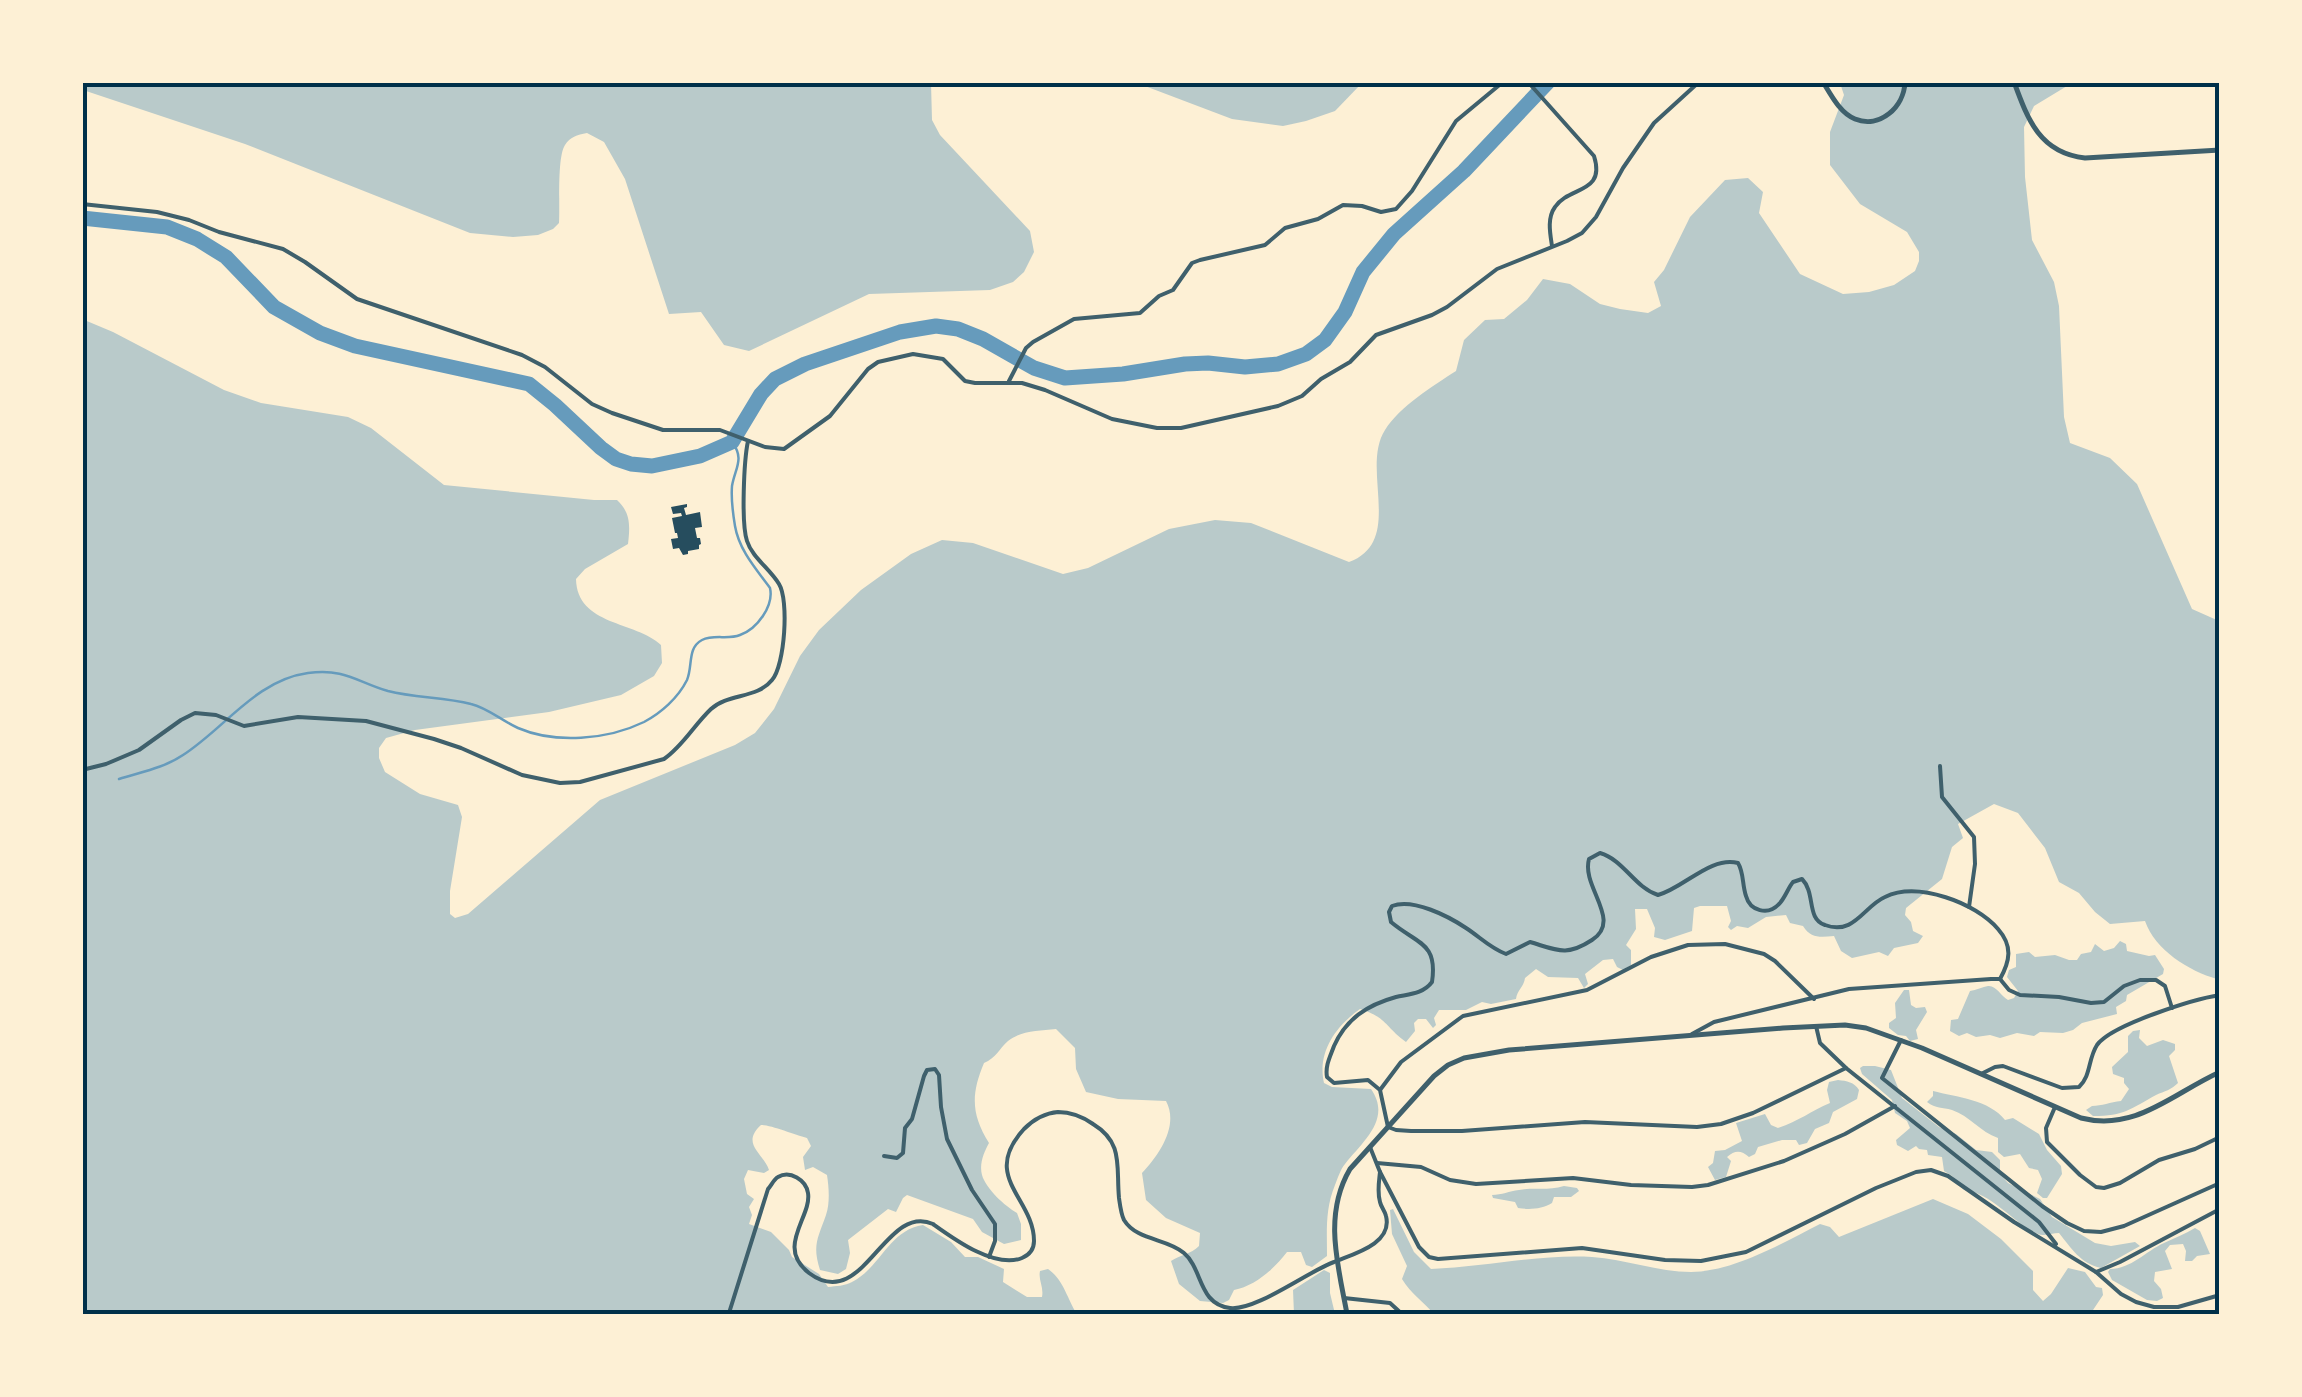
<svg xmlns="http://www.w3.org/2000/svg" width="2302" height="1397" viewBox="0 0 2302 1397" font-family="'Crimson Pro',serif">
	<rect width="100%" height="100%" fill="#fdf0d5"/>
	<!-- green -->
	<g fill="#b9caca">
		<path d="M83,82L931,83L932,120L940,135L1030,231L1034,252L1024,272L1013,282L990,290L869,294L749,351L724,345L701,312L669,314L625,179L604,142L587,133C577,135 570,137 565,145C557,157 560,206 559,223L553,229L538,235L513,237L470,233L245,144L83,90Z"/>
		<path d="M1137,83H1362L1335,111L1306,121L1283,126L1232,119Z"/>
		<path d="M1840,83H2072L2034,106L2024,127L2025,177L2032,240L2054,282L2059,306L2064,417L2070,443L2110,458L2137,484L2192,609L2219,621L2220,968L2217,979C2189,971 2155,950 2145,921L2110,924L2095,912L2079,893L2059,882L2045,848L2018,813L1994,804L1958,824L1963,838L1952,847L1942,879L1906,908L1905,915L1911,922L1913,931L1923,936L1918,943L1894,948L1888,956L1879,952L1852,958L1841,951L1834,936C1821,937 1811,939 1803,926L1790,923L1786,915L1766,917L1748,928L1737,926L1731,930L1728,927L1731,921L1727,906H1700L1694,908L1692,931L1665,940L1654,937L1655,928L1647,909H1635L1636,929L1626,945L1631,950V965L1623,970L1617,967L1613,959L1603,960L1585,974L1588,984L1584,988L1578,978L1548,977L1536,969L1525,978C1524,987 1517,990 1516,999L1491,1004L1482,1002L1466,1010H1439L1434,1018L1436,1025L1433,1028L1426,1019H1418L1414,1023L1415,1031L1406,1042C1384,1026 1388,1018 1360,1009C1336,1026 1317,1052 1324,1083L1332,1087L1371,1089C1392,1119 1363,1141 1345,1164C1340,1170 1338,1178 1335,1185C1325,1209 1327,1231 1327,1256L1312,1267L1306,1265L1301,1252H1287C1274,1269 1255,1286 1234,1290L1229,1300L1223,1303L1200,1301L1179,1284L1171,1261C1180,1255 1191,1254 1199,1246L1200,1233L1166,1218L1146,1200L1142,1173C1160,1154 1179,1125 1166,1101L1118,1099L1086,1092L1076,1069L1075,1048L1056,1029C1039,1031 1022,1030 1008,1041C999,1049 996,1058 984,1063C971,1094 971,1114 989,1143C984,1152 979,1164 982,1175C986,1189 1005,1206 1017,1213L1021,1224V1240L1004,1244L982,1232L973,1219L907,1195L903,1198L896,1212L888,1209L848,1240L850,1253L846,1269L838,1274L820,1270C812,1245 818,1238 826,1215C830,1203 829,1188 827,1175L813,1167L805,1170L803,1157L811,1146L807,1138C795,1135 771,1125 761,1125C740,1144 764,1154 769,1170L764,1173L748,1170L744,1179L747,1194L754,1199L749,1207L752,1215L749,1224L771,1232L789,1250L792,1257L819,1274L828,1287C836,1286 845,1286 852,1282C881,1267 889,1230 923,1225L951,1242L965,1257H978L1004,1269L1003,1282L1027,1297H1042C1044,1287 1038,1280 1040,1271L1048,1269C1064,1280 1067,1299 1077,1314H83L82,319L113,332L224,390L261,403L348,417L371,428L444,485L594,500H617C631,513 630,526 628,544L585,569L576,579C577,626 636,621 661,645L662,663L654,676L621,695L549,712L415,730L386,738L379,748V758L385,772L420,794L458,805L462,817L450,891V914L455,918L468,914L600,800L735,745L755,733L774,709L800,656L819,630L861,590L911,554L942,540L973,543L1063,574L1088,568L1169,529L1215,520L1251,523L1349,562C1405,541 1360,469 1385,430C1400,406 1433,386 1456,371L1464,340L1485,320L1504,319L1527,300L1543,279L1570,284L1600,304L1620,309L1648,313L1661,306L1654,282L1664,270L1690,217L1725,180L1748,178L1763,192L1759,213L1800,274L1843,294L1869,292L1894,285L1915,271L1919,261V252L1907,232L1860,204L1830,165V132L1844,95Z"/>
		<path d="M2120,941L2126,944L2127,951L2149,956L2155,955L2164,969L2163,974L2127,995L2126,1001L2116,1007L2117,1014L2082,1023L2073,1030L2063,1033L2040,1032L2034,1036L2017,1033L2000,1038L1990,1035L1976,1037L1967,1033L1959,1036L1950,1031L1951,1020L1958,1019L1970,991C1976,990 1983,987 1988,986C1996,985 2001,996 2008,1000L2014,998L2018,991L2007,977L2009,970L2016,967V954L2029,952L2035,957L2055,955L2069,960H2077L2081,954L2091,952L2095,944L2104,951L2114,948Z"/>
		<path d="M1904,990H1909L1911,1005L1916,1008L1925,1007L1927,1012L1916,1030L1918,1039L1910,1041L1906,1036L1898,1035L1889,1028V1023L1896,1018L1895,1003Z"/>
		<path d="M2140,1030L2139,1038L2147,1046L2163,1040L2175,1044V1050L2169,1056L2178,1083C2171,1090 2165,1091 2156,1095C2130,1109 2125,1116 2093,1116L2086,1110L2092,1106C2102,1106 2110,1102 2121,1101L2129,1089L2124,1083V1078L2113,1074L2112,1067L2128,1052V1036L2133,1031Z"/>
		<path d="M1863,1066H1875L1891,1070L1902,1098L1939,1127L1956,1134L1976,1150L1992,1152L2000,1160V1174L2008,1183L2040,1199L2052,1217L2095,1243L2111,1246L2135,1242L2140,1246L2101,1268C2080,1263 2072,1249 2059,1233C2054,1233 2048,1235 2043,1235C2022,1233 1993,1192 1964,1190L1952,1176L1944,1171L1942,1157L1928,1155L1927,1150L1919,1149L1916,1146L1908,1151L1897,1145L1896,1140L1910,1128L1907,1121L1895,1113L1892,1100L1862,1074L1860,1068Z"/>
		<path d="M1838,1080C1847,1081 1854,1082 1859,1090L1857,1099L1833,1112L1829,1123L1815,1129L1807,1143L1799,1145L1796,1140H1782L1758,1147L1755,1154L1749,1157C1741,1150 1735,1150 1727,1157L1731,1161L1726,1177L1715,1180L1708,1167L1713,1163L1715,1151L1725,1150L1742,1141L1736,1123L1765,1114L1771,1125L1778,1128C1799,1121 1811,1111 1830,1103L1827,1090L1829,1082Z"/>
		<path d="M1933,1091C1956,1097 1990,1100 2005,1120L2013,1118L2039,1134L2047,1150L2061,1166L2062,1174L2047,1198H2043L2037,1193L2042,1179L2038,1170L2029,1168L2020,1154L2004,1157L1998,1152V1138C1980,1132 1970,1116 1952,1110C1942,1107 1936,1109 1927,1102L1933,1096Z"/>
		<path d="M1564,1186L1577,1188L1579,1191L1571,1197H1554L1552,1203C1542,1209 1530,1210 1518,1208L1515,1202L1493,1198L1492,1195C1502,1195 1509,1191 1519,1190C1534,1187 1548,1191 1564,1186Z"/>
		<path d="M1933,1199L1968,1214L2001,1239L2033,1271V1290L2043,1301L2051,1294L2068,1268L2085,1272L2096,1287L2102,1288L2103,1295L2093,1310L2092,1314H1434C1423,1301 1411,1294 1402,1279L1407,1266L1392,1234L1390,1210L1393,1209L1414,1252L1431,1269C1484,1267 1539,1254 1592,1257C1625,1259 1658,1272 1691,1272C1733,1272 1783,1243 1820,1224L1830,1227L1839,1237Z"/>
		<path d="M2195,1228L2200,1231L2210,1254L2197,1256L2192,1261H2185L2186,1251L2183,1244L2170,1245L2165,1251L2172,1269L2155,1272L2154,1281L2161,1289L2163,1298L2157,1301L2147,1300L2112,1280L2108,1272L2110,1269C2131,1269 2146,1251 2164,1243C2174,1238 2185,1234 2195,1228Z"/>
		<path d="M1324,1270L1330,1273V1293L1335,1314H1294L1293,1290Z"/>
	</g>
	<g fill="none" stroke-linecap="round" stroke-linejoin="round">
		<!-- stream -->
		<path stroke="#669bbc" stroke-width="2.5" d="M119,779C141,772 164,768 183,755C225,728 256,680 308,673C345,668 357,682 388,691C415,698 444,697 471,704C488,708 502,721 518,728C555,744 607,740 644,722C661,713 678,698 687,680C693,666 687,648 702,640C714,634 728,640 740,635C757,629 774,606 770,588C756,569 739,550 735,526C733,514 731,498 732,486C735,468 745,459 732,442"/>
		<!-- river -->
		<path stroke="#669bbc" stroke-width="15" d="M82,218L167,227L197,239L226,257L274,307L320,333L355,346L529,384L555,405L601,448L616,459L631,464L652,466L700,456L732,442L761,394L775,379L805,364L900,332L936,326L958,329L983,339L1034,368L1065,378L1123,374L1185,364L1208,363L1245,367L1278,364L1306,354L1325,340L1345,312L1363,272L1394,234L1464,171L1548,82"/>
	</g>
	<!-- building -->
	<path fill="#264d5e" d="M687,504V507L684,508L686,515L700,512L702,527L695,528L697,538H700L701,544L699,545V549L688,551V554L683,555L679,548L673,549L671,539L678,538L677,533H675L672,518L682,516L681,513L673,514L671,507Z"/>
	<g fill="none" stroke-linecap="round" stroke-linejoin="round">
		<!-- minor -->
		<g stroke="#3f606c" stroke-width="4">
			<path d="M1528,82L1594,156C1606,194 1569,186 1555,207C1547,218 1550,233 1552,246"/>
			<path d="M82,204L157,212L189,220L219,232L283,249L305,262L357,299L522,355L545,367L592,404L612,413L663,430H720L765,447L784,449L830,416L868,369L878,362L913,354L943,359L965,381L975,383H1022L1045,390L1112,419L1157,428H1181L1278,406L1302,396L1321,379L1350,362L1376,335L1432,315L1447,307L1497,269L1567,241L1582,233L1596,217L1623,168L1654,123L1699,82"/>
			<path d="M1009,381L1026,348L1033,342L1074,319L1140,313L1159,296L1173,290L1192,263L1200,260L1265,245L1285,228L1318,219L1343,205L1362,206L1381,212L1396,209L1412,191L1456,121L1503,82"/>
			<path d="M1940,766L1942,797L1974,837L1975,864L1969,907"/>
			<path d="M82,770L106,764L139,750L181,720L195,713L216,715L244,726L298,717L366,721L434,739L461,748L522,775L560,783L580,782L664,759C683,746 694,725 711,709C728,693 757,699 772,680C785,665 789,600 779,584C770,569 752,557 747,541C741,523 744,460 748,441"/>
			<path d="M1816,1026L1820,1043L1846,1068L2039,1222L2056,1244"/>
			<path d="M1692,1034L1714,1022L1849,989L1991,979H2000L2009,990L2020,995L2059,997L2091,1003L2104,1002L2124,986L2140,980H2156L2165,986L2172,1008"/>
			<path d="M1901,1040L1882,1078L2042,1206L2067,1223L2084,1231L2101,1232L2124,1226L2220,1183"/>
			<path d="M1846,1068L1753,1113L1721,1124L1697,1127L1585,1122L1462,1131H1411L1396,1130L1388,1127L1380,1090L1368,1080L1334,1083L1327,1077C1325,1066 1330,1057 1334,1046C1346,1019 1367,1005 1396,997C1409,994 1423,994 1432,982C1438,942 1417,944 1391,922L1389,912L1392,906C1413,898 1448,916 1466,928C1480,937 1490,948 1506,954L1530,942C1557,950 1566,957 1592,940C1623,920 1581,887 1589,859L1600,853C1624,860 1634,887 1658,895C1684,888 1710,856 1738,863C1744,873 1742,884 1746,896C1750,911 1768,916 1779,904C1785,898 1788,888 1793,882L1802,879C1816,893 1806,919 1825,925C1854,936 1864,906 1885,897C1918,881 1976,903 1998,929C2013,946 2010,961 2000,979"/>
			<path d="M1981,1074L1995,1067L2003,1066L2062,1088L2079,1087C2091,1076 2088,1059 2097,1045C2111,1025 2194,999 2220,995"/>
			<path d="M1380,1090L1401,1062L1463,1016L1587,990L1651,957L1688,945L1725,944L1764,954L1775,961L1814,999"/>
			<path d="M2055,1107L2046,1128L2047,1142L2080,1175L2096,1187L2104,1188L2120,1183L2159,1160L2195,1149L2220,1137"/>
			<path d="M1370,1147L1380,1172L1419,1247L1429,1257L1438,1259L1582,1248L1665,1260L1701,1261L1746,1252L1876,1188L1916,1172L1931,1170L1948,1176L2014,1222L2096,1272L2121,1294L2136,1302L2154,1307H2178L2220,1295"/>
			<path d="M884,1156L897,1158L903,1153L905,1128L912,1119L924,1076L927,1070L935,1069L939,1075L941,1107L947,1139L972,1190L995,1224V1241L989,1257"/>
			<path d="M1377,1163L1421,1167L1450,1180L1476,1184L1573,1178L1631,1185L1692,1187L1708,1185L1784,1161L1845,1134L1895,1106"/>
			<path d="M2096,1272L2120,1262L2220,1209"/>
			<path d="M1344,1298L1390,1303L1402,1314"/>
			<path d="M729,1313L768,1189C771,1186 774,1179 778,1177C790,1170 806,1180 808,1193C812,1217 775,1247 809,1273C863,1314 885,1202 933,1224C954,1239 995,1269 1022,1258C1029,1255 1034,1249 1034,1241C1034,1198 980,1177 1024,1129C1033,1120 1045,1113 1058,1112C1070,1112 1083,1117 1093,1124C1124,1143 1116,1166 1119,1198C1120,1205 1121,1214 1124,1220C1137,1241 1167,1238 1184,1253C1203,1269 1198,1304 1230,1308C1256,1311 1307,1272 1334,1262C1353,1254 1393,1244 1386,1216C1385,1211 1381,1207 1380,1202C1377,1192 1379,1182 1380,1172"/>
		</g>
		<!-- tertiary -->
		<g stroke="#3f606c" stroke-width="5">
			<path d="M1823,82C1831,95 1840,113 1855,119C1880,129 1904,107 1905,82"/>
			<path d="M2014,82C2028,120 2040,153 2085,158L2220,150"/>
			<path d="M1347,1314C1338,1265 1323,1215 1350,1169L1434,1076L1448,1065L1464,1058L1509,1050L1783,1028L1845,1025L1866,1028L1922,1048L2081,1118C2136,1132 2173,1093 2220,1072"/>
		</g>
	</g>
	<!-- border -->
	<rect width="2302" height="1397" fill="none" stroke="#fdf0d5" stroke-width="170"/>
	<rect x="85" y="85" width="2132" height="1227" fill="none" stroke="#003049" stroke-width="4"/>
</svg>
